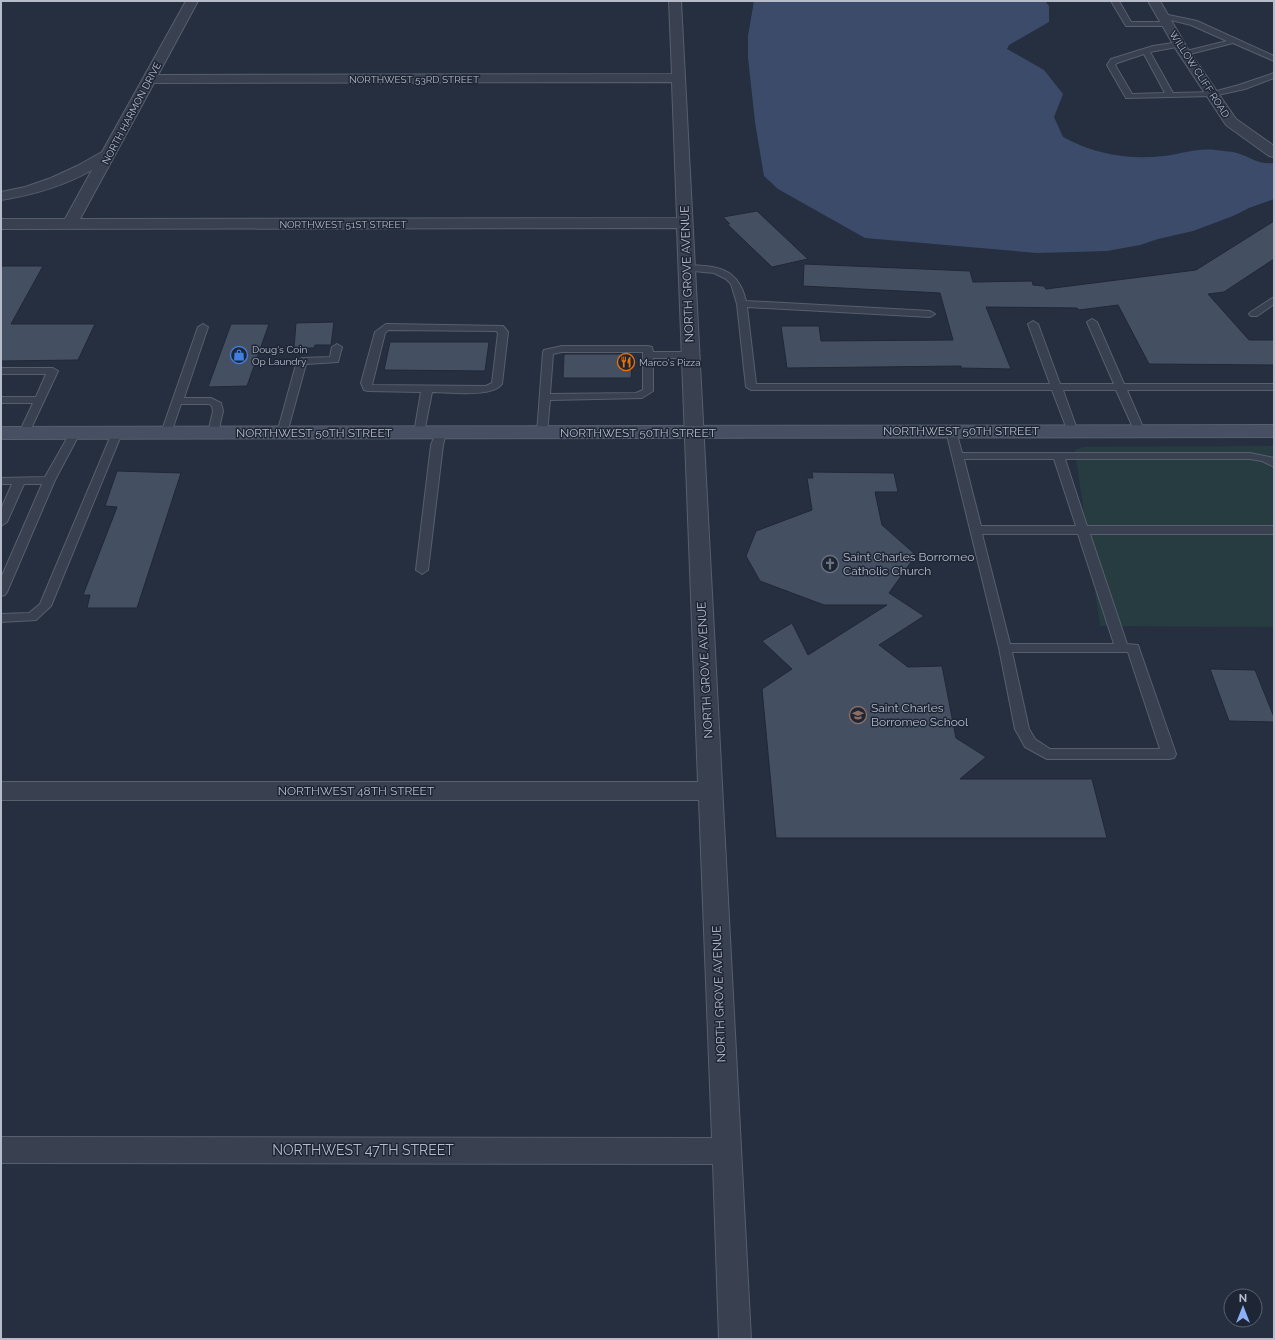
<svg xmlns="http://www.w3.org/2000/svg" width="1275" height="1340" viewBox="0 0 1275 1340" font-family="Raleway,sans-serif">
	<rect width="100%" height="100%" fill="#252f40"/>
	<!-- green -->
	<path fill="#273c41" d="M1274,446V627L1100,626L1075,450L1084,447Z"/>
	<!-- water -->
	<path fill="#3b4b69" d="M754,1H1045L1049,6V22L1009,45L1007,49L1044,70L1063,94L1054,117L1063,137C1094,154 1129,160 1164,156C1182,154 1197,148 1215,150C1222,151 1230,151 1237,153C1250,157 1259,165 1274,163V199L1249,208L1233,216L1193,231L1158,239L1140,245L1107,251L1037,253L865,238L778,189L764,176L755,122L748,57V36Z"/>
	<!-- building -->
	<g fill="#444f62" stroke="#202837">
		<path d="M757,211L808,259L772,267L727,224H730L723,217Z"/>
		<path d="M1274,221V259L1224,292L1208,294L1249,340H1274V365L1149,364L1118,305L1079,310L1077,308L986,307L1011,369L961,368V366L787,368L781,326H819L821,341L953,340L940,293L803,286L804,264L970,271L973,282L1032,281L1033,285L1044,286L1046,289L1196,270Z"/>
		<path d="M1,266H43L11,324H95L78,360L1,361Z"/>
		<path d="M334,322L331,345H315L314,348H294L296,323Z"/>
		<path d="M231,324H269L247,386L208,387Z"/>
		<path d="M390,342H489L485,371L384,370Z"/>
		<path d="M564,354H633L631,378H563Z"/>
		<path d="M117,471L181,473L137,608H87L90,595H83L117,507L105,506Z"/>
		<path d="M812,472L894,473L898,492H875L882,525L916,555L889,593L924,616L879,645L908,667L942,666L956,738L986,757L960,779H1092L1107,838H776L762,689L792,669L762,641L792,623L808,655L887,605H824L760,581L746,556L756,531L812,510L807,478H813Z"/>
		<path d="M1210,669L1255,670L1274,717V722L1229,721Z"/>
	</g>
	<g fill="none" stroke-linecap="round" stroke-linejoin="round">
		<!-- lane casing -->
		<g stroke="#575f6d" stroke-width="2">
			<g id="lane">
				<path d="M1111,1H1119L1131,22H1167L1171,24L1167,26H1126Z"/>
				<path d="M1159,13L1197,21L1274,56V61L1233,43L1182,56V52L1227,41L1191,25L1159,17Z"/>
				<path d="M1179,42L1183,44L1182,46L1150,52L1173,93L1213,92L1239,85L1274,73V78L1245,89L1213,96L1126,98L1107,65L1111,59L1153,46ZM1144,54L1165,93L1132,94L1115,65L1117,63Z"/>
				<path d="M686,265C717,266 738,267 746,301L930,311L935,314L930,317L747,307L756,384H1050L1028,324L1033,321L1038,324L1060,384H1114L1087,322L1092,319L1097,322L1124,384H1274V390H1127L1145,432L1140,435L1135,432L1116,390H1063L1078,432L1073,435L1068,432L1052,390H751L746,387L737,304L731,284L726,279L714,273L683,270V266Z"/>
				<path d="M1274,297V304L1257,316H1251L1249,314L1251,312Z"/>
				<path d="M203,324L208,327L184,398H211L221,403L223,411L218,433L213,436L208,433L213,411L212,406L209,404H181L171,433L170,435H162L161,433L198,327Z"/>
				<path d="M386,324L503,326L508,332L502,384C492,398 448,392 432,392L424,433L423,435H415L414,433L421,392L368,391L364,390L361,383L375,332ZM388,330L496,331L498,333L492,383L486,386L372,385L385,333Z"/>
				<path d="M337,344L342,347L338,362L306,364L287,433L286,435H278L277,433L297,361L302,358L330,357L332,347Z"/>
				<path d="M562,346H648L652,347L653,352H690L695,355L690,358H653V391L642,398L550,400L547,433L542,436L537,433L543,352L544,350ZM562,352H643V390L636,393L550,394L553,354Z"/>
				<path d="M1,368H53L58,371L28,435H20L19,433L33,403H1V397H36L46,374H1Z"/>
				<path d="M951,428L956,431L962,453H1250L1274,458V467L1262,461L1250,459H1065L1087,526H1274V534H1090L1127,644L1138,645L1139,648L1176,754L1174,758L1169,759H1047L1025,747L1015,729L999,648L946,431ZM964,459H1054L1076,526H981ZM982,534H1078L1114,644H1010ZM1012,652H1128L1160,749H1050L1035,739L1029,729Z"/>
				<path d="M75,430L80,433L55,480L7,592L5,595L1,596V578L42,484H24L7,522L1,526V509L12,484H1V478L45,477L70,433Z"/>
				<path d="M117,430L122,433L51,606L36,620L1,622V614L29,613L40,604L112,433Z"/>
				<path d="M441,430L446,433L443,445L428,570L422,574L416,570L431,445L436,433Z"/>
			</g>
		</g>
		<!-- street casing -->
		<g stroke="#575f6d" stroke-width="2">
			<g id="street">
				<path d="M186,1H198L158,75L672,74L669,1H681L751,1339H719L713,1164L1,1163V1137L712,1138L699,800H1V782H698L677,228L1,229V219H65L92,170C64,186 33,195 1,200V192L25,187L51,178L77,166L102,152ZM672,82L677,218L80,219L154,83Z"/>
				<path d="M1148,1H1160L1189,51L1236,119L1274,146V157L1269,156L1226,125L1177,51Z"/>
			</g>
		</g>
		<!-- secondary casing -->
		<g stroke="#575f6d" stroke-width="2">
			<path id="secondary" d="M1274,425V437L1,439V427Z"/>
		</g>
		<!-- lane -->
		<use href="#lane" fill="#394150" fill-rule="evenodd"/>
		<!-- street -->
		<use href="#street" fill="#394150" fill-rule="evenodd"/>
		<!-- secondary -->
		<use href="#secondary" fill="#475063" fill-rule="evenodd"/>
	</g>
	<!-- icons -->
	<defs>
		<g id="shop-ring" transform="scale(0.9)"><circle r="9.5" fill="#1e2635" stroke="#3f7fe0" stroke-width="1.5"/><path d="M-5-2.5h2.3a2.7 3.5 0 0 1 5.4 0H5L5.5 6h-11ZM-1.5-2.5h3a1.5 2.3 0 0 0-3 0Z" fill="#3f7fe0"/></g>
		<g id="restaurant-ring" transform="scale(0.9)"><circle r="9.5" fill="#1e2635" stroke="#e8710a" stroke-width="1.5"/><path d="M-5-6h1v4h1v-4h1v4h1v-4h1v5L-1.5 .5V6h-2V.5L-5-1ZM5-6V6H3V1.5H1.5Q1.5-4 5-6Z" fill="#e8710a"/></g>
		<g id="church-ring" transform="scale(0.9)"><circle r="9.5" fill="#1e2635" stroke="#6b7280" stroke-width="1.5"/><path d="M-1.2-6h2.4v3.5h3.3v2.4h-3.3V6h-2.4V-.1h-3.3v-2.4h3.3Z" fill="#6b7280"/></g>
		<g id="school-ring" transform="scale(0.9)"><circle r="9.5" fill="#1e2635" stroke="#8d6e63" stroke-width="1.5"/><path d="M0-5L7-2L0 1L-7-2ZM-4 1L0 2.5L4 1V4Q0 6-4 4Z" fill="#8d6e63"/></g>
	</defs>
	<g fill-rule="evenodd">
		<use href="#shop-ring" x="239" y="355"/>
		<use href="#restaurant-ring" x="626" y="362"/>
		<use href="#church-ring" x="830" y="564"/>
		<use href="#school-ring" x="858" y="715"/>
	</g>
	<g text-anchor="middle" stroke-width="3" stroke-linejoin="round" paint-order="stroke">
		<!-- far-street labels -->
		<g font-size="10" fill="#b6bcca" stroke="#1e2635">
			<text transform="translate(1200 74) rotate(57)" y="4">WILLOW CLIFF ROAD</text>
			<text x="414" y="83">NORTHWEST 53RD STREET</text>
			<text transform="translate(131 113) rotate(-62)" y="4">NORTH HARMON DRIVE</text>
			<text x="343" y="228">NORTHWEST 51ST STREET</text>
		</g>
		<!-- far-poi labels -->
		<g font-size="10" fill="#b6bcca" stroke="#1e2635" text-anchor="start">
			<text x="252" y="353">Doug's Coin<tspan x="252" dy="12">Op Laundry</tspan></text>
			<text x="639" y="366">Marco's Pizza</text>
		</g>
		<!-- street labels -->
		<g font-size="12" fill="#b6bcca" stroke="#1e2635">
			<text transform="translate(687 274) rotate(-92)" y="4">NORTH GROVE AVENUE</text>
			<text x="961" y="435">NORTHWEST 50TH STREET</text>
			<text x="314" y="437">NORTHWEST 50TH STREET</text>
			<text x="638" y="437">NORTHWEST 50TH STREET</text>
			<text transform="translate(705 670) rotate(-93)" y="4">NORTH GROVE AVENUE</text>
			<text x="356" y="795">NORTHWEST 48TH STREET</text>
			<text transform="translate(719 994) rotate(-92)" y="4">NORTH GROVE AVENUE</text>
		</g>
		<!-- poi labels -->
		<g font-size="12" fill="#b6bcca" stroke="#1e2635" text-anchor="start">
			<text x="843" y="561">Saint Charles Borromeo<tspan x="843" dy="14">Catholic Church</tspan></text>
			<text x="871" y="712">Saint Charles<tspan x="871" dy="14">Borromeo School</tspan></text>
		</g>
		<!-- near-street labels -->
		<g font-size="14" fill="#b6bcca" stroke="#1e2635">
			<text x="363" y="1155">NORTHWEST 47TH STREET</text>
		</g>
	</g>
	<!-- border -->
	<rect width="1275" height="1340" fill="none" stroke="#b6bcca" stroke-width="4"/>
	<!-- north arrow -->
	<g transform="translate(1243 1308)"><circle r="19" fill="#1e2635" stroke="#5b6271"/>
	<path d="M0-3L7 15L0 10L-7 15Z" fill="#8cb0f8"/>
	<text y="-6" font-size="11" font-weight="bold" text-anchor="middle" fill="#b6bcca">N</text>
	</g>
</svg>
